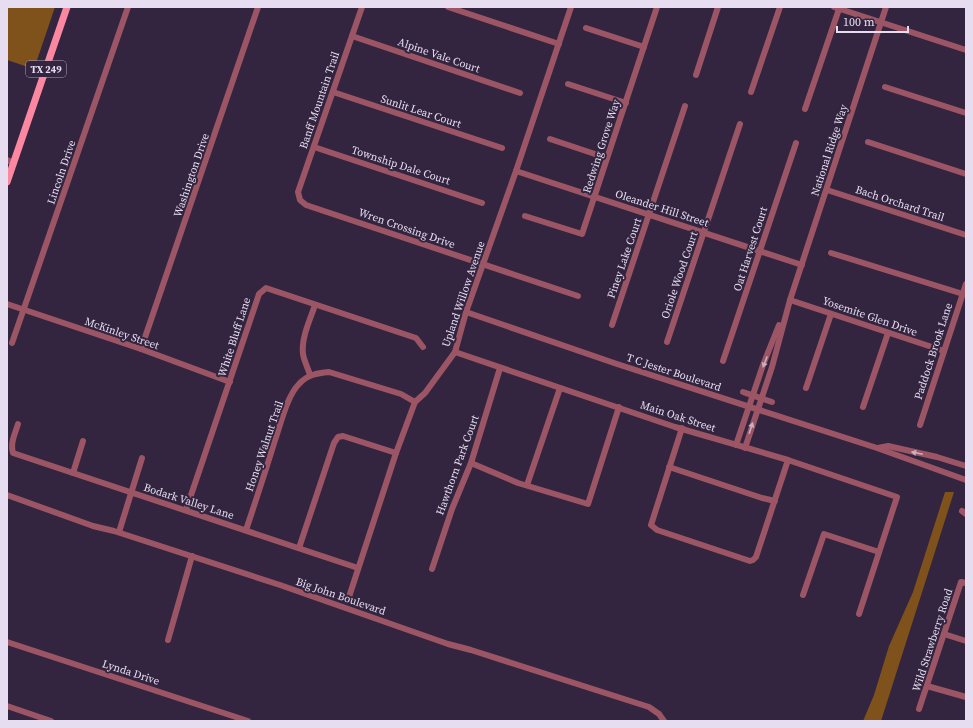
<svg xmlns="http://www.w3.org/2000/svg" width="973" height="728" viewBox="0 0 973 728" font-family="'Source Serif 4',serif">
	<rect width="100%" height="100%" fill="#332540"/>
	<!-- forest -->
	<g fill="#7f521c">
		<path d="M7,7H55L34,69L7,60Z"/>
		<path d="M945,492H954L881,721H863L874,695L889,646L913,592Z"/>
	</g>
	<g fill="none" stroke-linecap="round" stroke-linejoin="round">
		<!-- minor -->
		<g stroke="#9c5564" stroke-width="6">
			<path d="M362,7L298,192L300,200L306,205L578,296"/>
			<path d="M448,7L559,44"/>
			<path d="M834,7L966,50"/>
			<path d="M586,28L644,47"/>
			<path d="M352,36L520,93"/>
			<path d="M696,75L718,7"/>
			<path d="M568,84L626,103"/>
			<path d="M885,87L966,113"/>
			<path d="M333,92L502,148"/>
			<path d="M751,92L780,7"/>
			<path d="M805,109L839,9"/>
			<path d="M550,139L607,158"/>
			<path d="M868,142L966,174"/>
			<path d="M314,147L482,203"/>
			<path d="M7,160L14,163"/>
			<path d="M516,171L802,265"/>
			<path d="M827,190L966,235"/>
			<path d="M525,216L582,234L657,7"/>
			<path d="M831,253L963,294"/>
			<path d="M790,300L944,351"/>
			<path d="M7,304L141,349L230,382"/>
			<path d="M466,312L617,364L877,448L966,480"/>
			<path d="M612,325L685,106"/>
			<path d="M667,342L740,124"/>
			<path d="M12,343L128,7"/>
			<path d="M141,349L258,7"/>
			<path d="M455,352L675,427L788,460L897,497L859,614"/>
			<path d="M723,361L796,143"/>
			<path d="M310,375C308,368 304,361 303,354C301,338 310,320 315,305"/>
			<path d="M806,388L831,314"/>
			<path d="M743,392L772,402"/>
			<path d="M863,407L888,333"/>
			<path d="M18,424C15,434 10,443 13,453L358,568"/>
			<path d="M920,425L966,284"/>
			<path d="M682,428L651,525L657,530L750,561L753,560L756,557L788,460"/>
			<path d="M736,445L763,365L779,325"/>
			<path d="M745,448L772,367L790,300L886,7"/>
			<path d="M878,448L888,446L937,457L966,466"/>
			<path d="M471,463L518,483L588,504L619,407"/>
			<path d="M669,467L762,498L775,501"/>
			<path d="M73,473L83,441"/>
			<path d="M527,485L560,388"/>
			<path d="M7,495L93,526L114,531L280,585L448,644L471,650L649,707L659,714L664,721"/>
			<path d="M186,510L259,294L266,288L416,338L423,347"/>
			<path d="M962,511L966,514"/>
			<path d="M246,530C256,500 266,470 275,440C281,423 287,396 299,384C307,375 317,373 329,372L401,394L415,402"/>
			<path d="M119,532L142,458"/>
			<path d="M299,548L334,443L338,437L343,436L396,453"/>
			<path d="M432,569L452,509L471,463L500,368"/>
			<path d="M803,595L824,534L879,552"/>
			<path d="M348,600L396,453L415,402L425,393L455,352L466,312L516,171L571,7"/>
			<path d="M944,634L966,641"/>
			<path d="M168,640L192,556"/>
			<path d="M7,642L248,721"/>
			<path d="M927,686L966,697"/>
			<path d="M7,706L51,721"/>
			<path d="M919,709L961,582L966,583"/>
		</g>
		<!-- major -->
		<path stroke="#fb87a0" stroke-width="7" d="M7,182L67,7"/>
	</g>
	<!-- one-way arrows -->
	<defs><path id="oneway-solid" d="M-6-.8H1V-3.2L6.5 0L1 3.2V.8H-6Z"/></defs>
	<g fill="#ccaebf">
		<use href="#oneway-solid" transform="translate(765 362) rotate(111)"/>
		<use href="#oneway-solid" transform="translate(751 428) rotate(-72)"/>
		<use href="#oneway-solid" transform="translate(917 453) rotate(-168)"/>
	</g>
	<g text-anchor="middle" stroke-width="4" stroke-linejoin="round" paint-order="stroke">
		<!-- shield labels -->
		<rect fill="#332540" stroke="#b0a6bb" stroke-width="1" x="26" y="61" width="40" height="16" rx="3"/>
		<g font-size="10" font-weight="bold" fill="#e6def0">
			<text x="46" y="73">TX 249</text>
		</g>
		<!-- street labels -->
		<g font-size="11" fill="#e6def0" stroke="#332540">
			<text transform="translate(439 55) rotate(19)" y="4">Alpine Vale Court</text>
			<text transform="translate(319 100) rotate(-71)" y="4">Banff Mountain Trail</text>
			<text transform="translate(421 111) rotate(18)" y="4">Sunlit Lear Court</text>
			<text transform="translate(601 146) rotate(-72)" y="4">Redwing Grove Way</text>
			<text transform="translate(829 150) rotate(-72)" y="4">National Ridge Way</text>
			<text transform="translate(401 165) rotate(18)" y="4">Township Dale Court</text>
			<text transform="translate(61 172) rotate(-71)" y="4">Lincoln Drive</text>
			<text transform="translate(191 175) rotate(-71)" y="4">Washington Drive</text>
			<text transform="translate(900 203) rotate(18)" y="4">Bach Orchard Trail</text>
			<text transform="translate(662 208) rotate(18)" y="4">Oleander Hill Street</text>
			<text transform="translate(407 228) rotate(19)" y="4">Wren Crossing Drive</text>
			<text transform="translate(750 249) rotate(-72)" y="4">Oat Harvest Court</text>
			<text transform="translate(624 258) rotate(-71)" y="4">Piney Lake Court</text>
			<text transform="translate(679 275) rotate(-71)" y="4">Oriole Wood Court</text>
			<text transform="translate(463 294) rotate(-71)" y="4">Upland Willow Avenue</text>
			<text transform="translate(870 316) rotate(19)" y="4">Yosemite Glen Drive</text>
			<text transform="translate(122 333) rotate(19)" y="4">McKinley Street</text>
			<text transform="translate(234 337) rotate(-72)" y="4">White Bluff Lane</text>
			<text transform="translate(933 351) rotate(-72)" y="4">Paddock Brook Lane</text>
			<text transform="translate(674 372) rotate(18)" y="4">T C Jester Boulevard</text>
			<text transform="translate(678 416) rotate(18)" y="4">Main Oak Street</text>
			<text transform="translate(264 446) rotate(-71)" y="4">Honey Walnut Trail</text>
			<text transform="translate(457 465) rotate(-70)" y="4">Hawthorn Park Court</text>
			<text transform="translate(189 501) rotate(18)" y="4">Bodark Valley Lane</text>
			<text transform="translate(341 596) rotate(19)" y="4">Big John Boulevard</text>
			<text transform="translate(932 640) rotate(-72)" y="4">Wild Strawberry Road</text>
			<text transform="translate(131 672) rotate(18)" y="4">Lynda Drive</text>
		</g>
	</g>
	<!-- border -->
	<rect width="973" height="728" fill="none" stroke="#e6def0" stroke-width="16"/>
	<!-- scale -->
	<path d="M837 26v6h71v-6" fill="none" stroke="#e6def0" stroke-width="2"/>
	<text x="843" y="26" font-size="12" fill="#e6def0" stroke="#332540" stroke-width="3" paint-order="stroke">100 m</text>
</svg>
